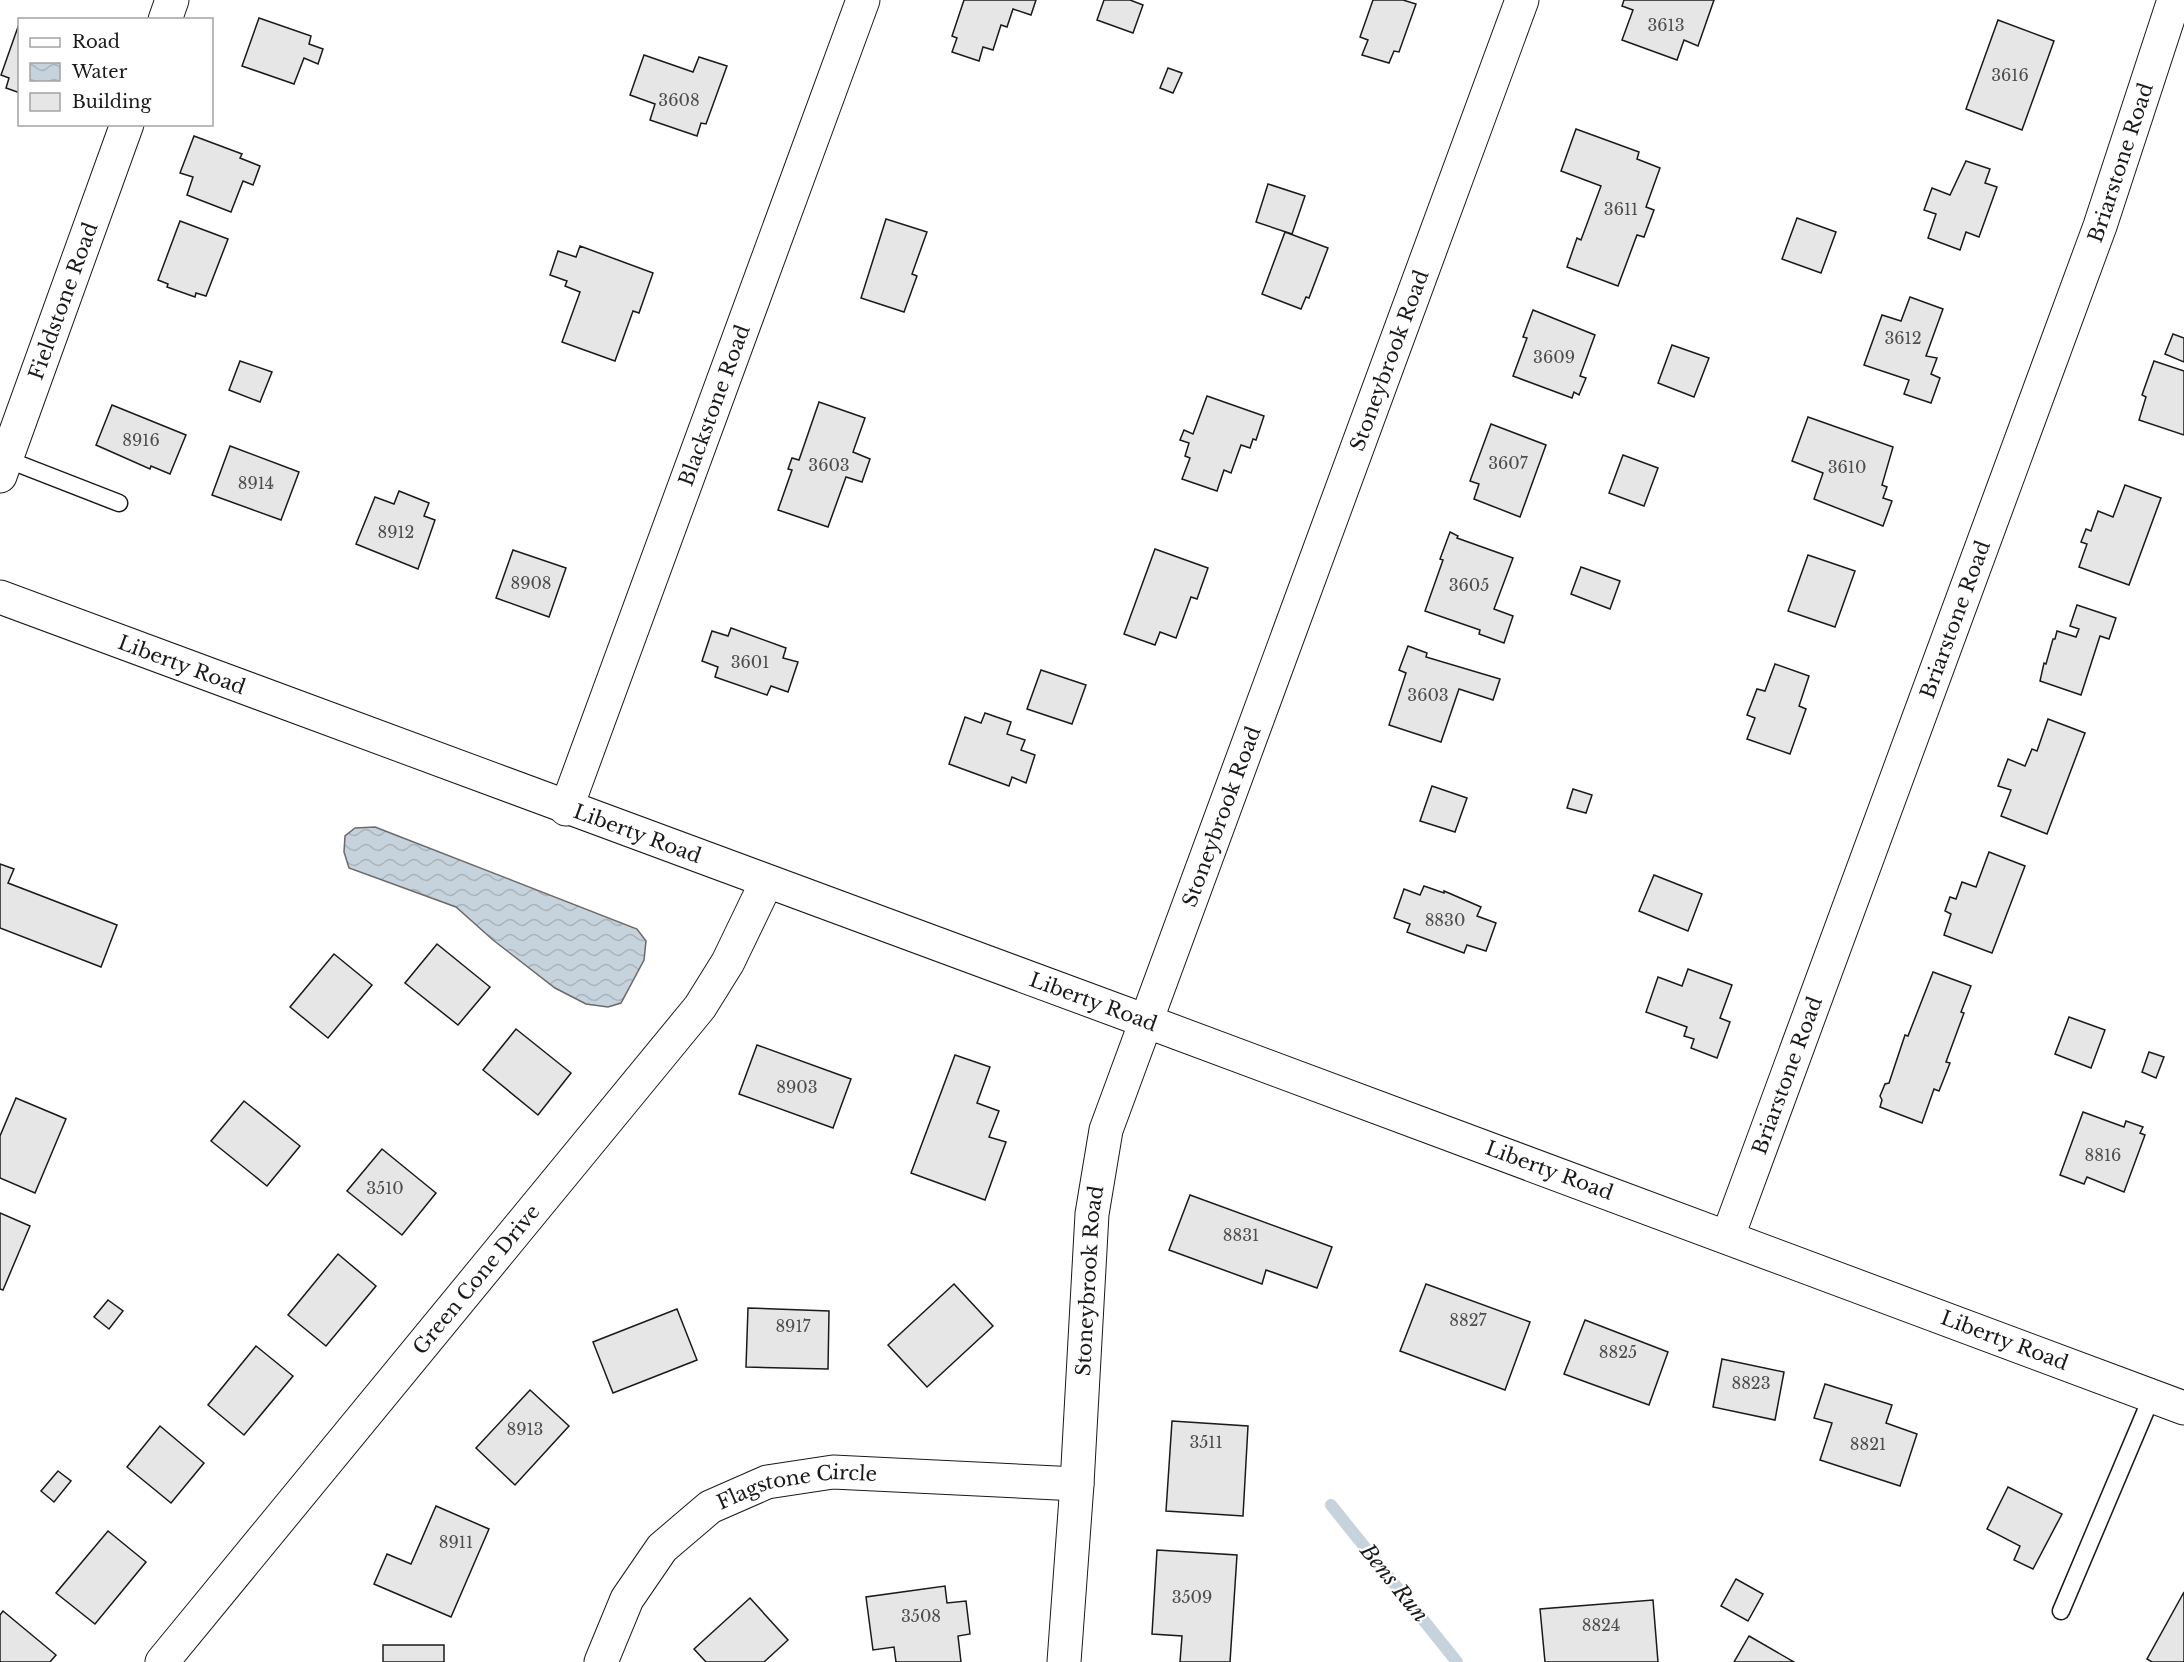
<svg xmlns="http://www.w3.org/2000/svg" width="2184" height="1662" viewBox="0 0 2184 1662" font-family="'Libre Baskerville',serif">
	<defs>
		<pattern id="water-waves" width="16" height="10" patternUnits="userSpaceOnUse" patternTransform="scale(1.5)"><rect width="16" height="10" fill="#c6d2dc"/><path d="M0 5q4-4 8 0t8 0" fill="none" stroke="#aab4bc"/></pattern>
	</defs>
	<rect width="100%" height="100%" fill="#fff"/>
	<!-- water -->
	<path fill="url(#water-waves)" stroke="#6a6a6a" stroke-width="1.5" d="M375,827L637,929L646,941L644,960L621,1003L608,1007L586,1004L555,988L493,940L456,907L349,868L344,852L345,836L355,828Z"/>
	<g fill="none" stroke-linecap="round" stroke-linejoin="round">
		<!-- stream -->
		<path stroke="#c6d2dc" stroke-width="12" d="M1331,1505L1457,1662"/>
	</g>
	<!-- building -->
	<g fill="#e6e6e6" stroke="#1a1a1a" stroke-width="1.5">
		<path d="M964,0H1036L1031,15L1013,9L1007,27L1001,25L993,50L983,47L979,61L952,52L957,38L952,36Z"/>
		<path d="M1104,0H1130L1143,5L1133,33L1097,20Z"/>
		<path d="M1373,0H1403L1416,4L1399,52L1394,51L1389,63L1362,55L1368,40L1360,37Z"/>
		<path d="M1624,0H1714L1698,46L1684,40L1677,60L1622,40L1633,10L1622,6Z"/>
		<path d="M259,18L311,36L309,44L323,49L318,64L304,58L294,84L242,66Z"/>
		<path d="M1998,20L2054,41L2022,130L1966,109Z"/>
		<path d="M19,24H20V93L6,88L9,78L1,75Z"/>
		<path d="M644,55L693,72L699,57L727,66L706,124L701,123L697,136L650,120L655,104L630,95Z"/>
		<path d="M1168,68L1182,73L1173,93L1160,88Z"/>
		<path d="M1576,129L1639,152L1637,159L1660,168L1646,207L1654,210L1644,237L1637,235L1618,286L1567,267L1577,238L1581,240L1601,186L1561,171Z"/>
		<path d="M194,136L242,154L240,158L260,166L253,185L243,181L231,212L187,195L193,177L180,173Z"/>
		<path d="M1966,161L1990,169L1985,183L1997,187L1979,237L1966,232L1960,250L1928,238L1936,214L1924,210L1932,188L1950,195Z"/>
		<path d="M1268,184L1305,196L1292,234L1256,222Z"/>
		<path d="M1797,218L1836,232L1821,273L1782,259Z"/>
		<path d="M886,219L927,232L912,274L917,276L904,312L861,298Z"/>
		<path d="M180,221L228,239L206,296L196,293L195,297L167,287L168,284L158,280Z"/>
		<path d="M1285,232L1328,248L1309,298L1306,297L1301,309L1262,294Z"/>
		<path d="M580,246L653,273L639,313L633,311L615,361L562,342L580,292L565,286L567,281L550,275L558,251L576,257Z"/>
		<path d="M1910,297L1943,309L1926,356L1937,358L1931,374L1940,378L1931,403L1904,394L1909,380L1864,365L1882,315L1901,321Z"/>
		<path d="M1533,310L1595,335L1580,376L1586,378L1579,395L1574,392L1572,398L1513,376L1527,338L1523,337Z"/>
		<path d="M2173,334L2184,338V362L2165,354Z"/>
		<path d="M1672,345L1709,358L1694,397L1658,383Z"/>
		<path d="M240,361L272,372L260,402L229,390Z"/>
		<path d="M2154,361L2184,371V435L2139,420L2146,397L2142,395Z"/>
		<path d="M1207,396L1264,416L1256,440L1253,439L1250,448L1241,445L1231,473L1224,470L1217,491L1182,479L1190,458L1185,456L1189,443L1180,440L1184,430L1193,434Z"/>
		<path d="M819,402L865,418L853,452L870,459L862,482L846,477L828,527L778,510L792,470L788,469L792,458L799,460Z"/>
		<path d="M112,405L186,435L170,474L151,466L150,469L96,445Z"/>
		<path d="M1808,417L1893,447L1882,485L1887,487L1883,498L1892,501L1883,526L1814,499L1823,473L1792,461Z"/>
		<path d="M1491,424L1546,445L1520,517L1474,499L1479,484L1470,481Z"/>
		<path d="M230,446L299,472L281,520L212,495Z"/>
		<path d="M1623,455L1658,468L1644,506L1609,493Z"/>
		<path d="M2125,485L2161,498L2129,585L2079,567L2087,544L2081,542L2086,529L2091,531L2098,511L2113,517Z"/>
		<path d="M399,491L429,503L424,516L435,520L418,569L356,544L375,497L394,504Z"/>
		<path d="M1450,532L1458,536L1457,538L1513,558L1494,609L1513,616L1504,643L1479,634L1480,630L1425,611L1443,560L1440,559Z"/>
		<path d="M1155,549L1208,568L1197,599L1191,597L1176,638L1160,632L1155,645L1124,634Z"/>
		<path d="M513,550L566,568L549,617L496,598Z"/>
		<path d="M1808,555L1855,571L1835,627L1788,611Z"/>
		<path d="M1581,567L1620,581L1610,609L1571,594Z"/>
		<path d="M2077,605L2116,618L2109,639L2100,636L2081,695L2040,681L2044,663L2046,664L2053,639H2055L2057,631L2076,637L2079,629L2070,626Z"/>
		<path d="M731,628L786,648L783,658L798,662L788,692L771,686L767,695L715,677L718,667L702,661L712,631L728,636Z"/>
		<path d="M1408,646L1427,653L1426,657L1500,679L1493,700L1459,689L1441,742L1389,725L1406,673L1399,670Z"/>
		<path d="M1775,664L1809,676L1799,706L1806,709L1790,754L1747,739L1755,718L1747,715L1757,689L1765,691Z"/>
		<path d="M1041,670L1086,685L1072,724L1027,709Z"/>
		<path d="M985,713L1011,722L1007,734L1025,740L1021,750L1035,755L1026,783L1012,777L1009,786L949,764L965,717L981,723Z"/>
		<path d="M2048,719L2085,733L2047,834L2001,816L2011,790L1998,786L2008,759L2025,766L2032,749L2037,751Z"/>
		<path d="M1432,786L1467,798L1455,832L1420,821Z"/>
		<path d="M1573,789L1592,795L1586,813L1567,808Z"/>
		<path d="M1989,852L2025,866L1992,953L1944,935L1951,914L1945,911L1950,897L1956,899L1962,882L1976,887Z"/>
		<path d="M0,864L14,869L8,883L117,925L101,967L0,928Z"/>
		<path d="M1654,875L1702,894L1688,931L1639,911Z"/>
		<path d="M1424,886L1444,893V891L1481,907L1477,916L1496,923L1486,951L1467,945L1464,953L1407,932L1410,924L1394,918L1404,889L1420,895Z"/>
		<path d="M437,944L490,987L458,1025L405,983Z"/>
		<path d="M334,954L372,985L328,1038L290,1007Z"/>
		<path d="M1688,969L1732,985L1720,1018L1730,1022L1717,1058L1691,1048L1694,1039L1684,1036L1687,1027L1646,1012L1658,977L1682,986Z"/>
		<path d="M1933,972L1971,986L1961,1012L1964,1013L1946,1062L1950,1063L1939,1091L1934,1089L1922,1123L1880,1107L1882,1100L1880,1096L1885,1084L1889,1083L1905,1035L1908,1036Z"/>
		<path d="M2069,1017L2105,1030L2091,1068L2055,1054Z"/>
		<path d="M516,1029L571,1073L538,1115L483,1070Z"/>
		<path d="M757,1045L851,1079L833,1128L739,1094Z"/>
		<path d="M2149,1052L2164,1057L2156,1078L2142,1072Z"/>
		<path d="M955,1055L990,1067L977,1103L999,1111L989,1137L1006,1142L985,1200L911,1173Z"/>
		<path d="M16,1098L66,1119L35,1193L0,1178V1136Z"/>
		<path d="M244,1101L300,1146L267,1186L211,1141Z"/>
		<path d="M2083,1112L2124,1127L2126,1121L2143,1127L2140,1133L2145,1135L2124,1192L2087,1177L2084,1184L2060,1175Z"/>
		<path d="M382,1149L436,1193L402,1235L347,1191Z"/>
		<path d="M1190,1195L1332,1247L1317,1288L1266,1270L1262,1284L1169,1250Z"/>
		<path d="M0,1213L30,1226L3,1290L0,1289Z"/>
		<path d="M338,1254L376,1286L326,1346L288,1315Z"/>
		<path d="M954,1284L993,1326L927,1387L888,1345Z"/>
		<path d="M1426,1284L1530,1322L1505,1390L1400,1351Z"/>
		<path d="M108,1300L123,1311L109,1329L94,1317Z"/>
		<path d="M748,1308L829,1311L828,1369L746,1367Z"/>
		<path d="M677,1309L697,1360L613,1393L593,1342Z"/>
		<path d="M1585,1320L1668,1352L1649,1405L1564,1374Z"/>
		<path d="M256,1346L293,1376L244,1435L208,1405Z"/>
		<path d="M1722,1359L1784,1372L1775,1420L1713,1407Z"/>
		<path d="M1825,1384L1892,1405L1886,1423L1917,1434L1900,1486L1820,1460L1832,1423L1814,1418Z"/>
		<path d="M530,1390L569,1426L515,1485L476,1448Z"/>
		<path d="M1172,1421L1248,1426L1243,1516L1166,1511Z"/>
		<path d="M160,1426L204,1463L171,1503L127,1467Z"/>
		<path d="M58,1471L71,1481L54,1502L41,1491Z"/>
		<path d="M2008,1487L2062,1514L2033,1569L2014,1560L2020,1546L1987,1529Z"/>
		<path d="M436,1506L489,1529L451,1617L374,1584L387,1554L411,1564Z"/>
		<path d="M108,1531L146,1562L95,1624L56,1593Z"/>
		<path d="M1157,1550L1237,1555L1230,1662H1180L1182,1636L1152,1634Z"/>
		<path d="M1736,1579L1763,1594L1748,1621L1721,1606Z"/>
		<path d="M945,1586L947,1603L966,1601L970,1634L958,1636L961,1662H896L894,1647L873,1650L866,1597Z"/>
		<path d="M2184,1592V1662H2152L2147,1659Z"/>
		<path d="M750,1598L788,1640L764,1662H706L694,1649Z"/>
		<path d="M1653,1600L1658,1662H1545L1540,1609Z"/>
		<path d="M3,1611L56,1655L50,1662H0V1615Z"/>
		<path d="M1749,1636L1794,1662H1734Z"/>
		<rect x="383" y="1645" width="61" height="17"/>
	</g>
	<g fill="none" stroke-linecap="round" stroke-linejoin="round">
		<!-- service casing -->
		<g stroke="#1a1a1a" stroke-width="19">
			<g id="service">
				<path d="M6,459L119,503"/>
				<path d="M2061,1611L2152,1396"/>
			</g>
		</g>
		<!-- minor casing -->
		<g stroke="#1a1a1a" stroke-width="35">
			<g id="minor">
				<path d="M165,20L172,0"/>
				<path id="s1" d="M0,476L127,124"/>
				<path id="s2" d="M566,809L863,0"/>
				<path id="s3" d="M1728,1236L2100,226L2174,0"/>
				<path id="s4" d="M162,1662L700,1007L728,962L766,883"/>
				<path id="s5" d="M601,1662L627,1599L662,1548L710,1507L767,1482L833,1472L1077,1484"/>
				<path id="s6" d="M1064,1662L1077,1484L1092,1214L1106,1130L1522,0"/>
			</g>
		</g>
		<!-- primary casing -->
		<g stroke="#1a1a1a" stroke-width="35">
			<g id="primary">
				<path id="s7" d="M0,597C727,869 1458,1133 2184,1408"/>
			</g>
		</g>
		<!-- service -->
		<use href="#service" stroke="#fff" stroke-width="16"/>
		<!-- minor -->
		<use href="#minor" stroke="#fff" stroke-width="33"/>
		<!-- primary -->
		<use href="#primary" stroke="#fff" stroke-width="33"/>
	</g>
	<g text-anchor="middle" stroke-width="4.5" stroke-linejoin="round" paint-order="stroke">
		<!-- number labels -->
		<g font-size="16" fill="#4d4d4d">
			<text x="1666" y="31">3613</text>
			<text x="2010" y="81">3616</text>
			<text x="679" y="106">3608</text>
			<text x="1621" y="215">3611</text>
			<text x="1903" y="344">3612</text>
			<text x="1554" y="363">3609</text>
			<text x="141" y="446">8916</text>
			<text x="1508" y="469">3607</text>
			<text x="829" y="471">3603</text>
			<text x="1847" y="473">3610</text>
			<text x="256" y="489">8914</text>
			<text x="396" y="538">8912</text>
			<text x="531" y="589">8908</text>
			<text x="1469" y="591">3605</text>
			<text x="750" y="668">3601</text>
			<text x="1428" y="701">3603</text>
			<text x="1445" y="926">8830</text>
			<text x="797" y="1093">8903</text>
			<text x="2103" y="1161">8816</text>
			<text x="385" y="1194">3510</text>
			<text x="1241" y="1241">8831</text>
			<text x="1468" y="1326">8827</text>
			<text x="793" y="1332">8917</text>
			<text x="1618" y="1358">8825</text>
			<text x="1751" y="1389">8823</text>
			<text x="525" y="1435">8913</text>
			<text x="1206" y="1448">3511</text>
			<text x="1868" y="1450">8821</text>
			<text x="456" y="1548">8911</text>
			<text x="1192" y="1603">3509</text>
			<text x="921" y="1622">3508</text>
			<text x="1601" y="1631">8824</text>
		</g>
		<!-- street labels -->
		<g font-size="20" fill="#1a1a1a" stroke="#fff">
			<text dy="7" stroke="none"><textPath href="#s3" startOffset="1143">Briarstone Road</textPath></text>
			<text dy="7" stroke="none"><textPath href="#s1" startOffset="186">Fieldstone Road</textPath></text>
			<text dy="7" stroke="none"><textPath href="#s6" startOffset="1354">Stoneybrook Road</textPath></text>
			<text dy="7" stroke="none"><textPath href="#s2" startOffset="430">Blackstone Road</textPath></text>
			<text dy="7" stroke="none"><textPath href="#s3" startOffset="657">Briarstone Road</textPath></text>
			<text dy="7" stroke="none"><textPath href="#s7" startOffset="194">Liberty Road</textPath></text>
			<text dy="7" stroke="none"><textPath href="#s6" startOffset="868">Stoneybrook Road</textPath></text>
			<text dy="7" stroke="none"><textPath href="#s7" startOffset="680">Liberty Road</textPath></text>
			<text dy="7" stroke="none"><textPath href="#s7" startOffset="1166">Liberty Road</textPath></text>
			<text dy="7" stroke="none"><textPath href="#s3" startOffset="171">Briarstone Road</textPath></text>
			<text dy="7" stroke="none"><textPath href="#s7" startOffset="1652">Liberty Road</textPath></text>
			<text dy="7" stroke="none"><textPath href="#s4" startOffset="495">Green Cone Drive</textPath></text>
			<text dy="7" stroke="none"><textPath href="#s6" startOffset="382">Stoneybrook Road</textPath></text>
			<text dy="7" stroke="none"><textPath href="#s7" startOffset="2138">Liberty Road</textPath></text>
			<text dy="7" stroke="none"><textPath href="#s5" startOffset="284">Flagstone Circle</textPath></text>
		</g>
		<!-- water labels -->
		<g font-size="21" font-style="italic" fill="#1a1a1a" stroke="#fff">
			<text transform="translate(1394 1583) rotate(51)" y="7">Bens Run</text>
		</g>
	</g>
	<!-- legend -->
	<rect x="18" y="18" width="195" height="108" fill="#ffffff" stroke="#a3a3a3" stroke-width="1.5"/>
	<rect x="30" y="38" width="30" height="9" fill="#ffffff" stroke="#a3a3a3" stroke-width="1.5"/>
	<text x="72" y="48" font-size="18" fill="#1a1a1a">Road</text>
	<rect x="30" y="63" width="30" height="18" fill="url(#water-waves)" stroke="#a3a3a3" stroke-width="1.5"/>
	<text x="72" y="78" font-size="18" fill="#1a1a1a">Water</text>
	<rect x="30" y="93" width="30" height="18" fill="#e6e6e6" stroke="#a3a3a3" stroke-width="1.5"/>
	<text x="72" y="108" font-size="18" fill="#1a1a1a">Building</text>
</svg>
